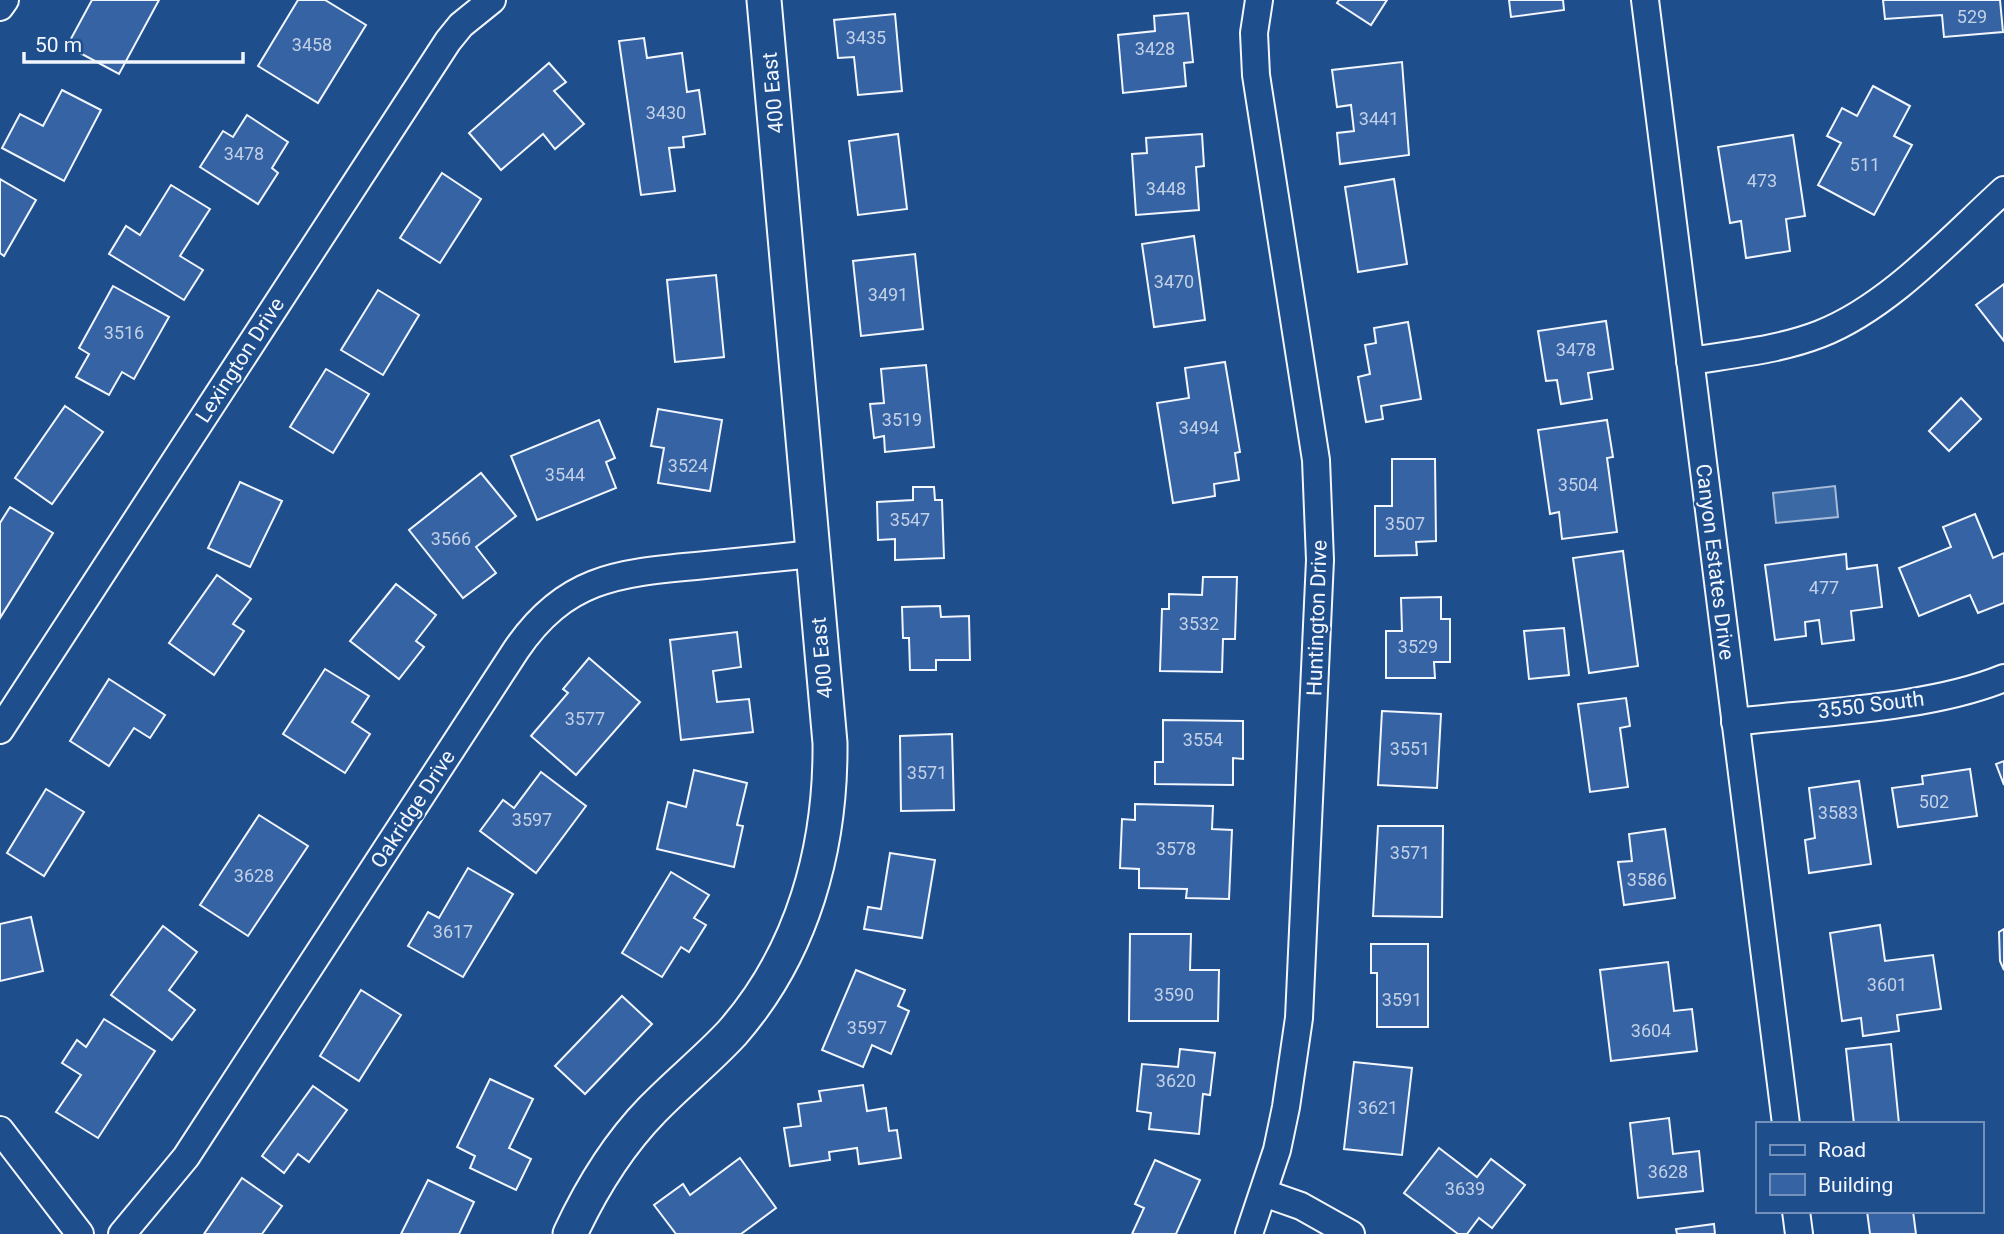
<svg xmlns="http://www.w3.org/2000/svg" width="2004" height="1234" viewBox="0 0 2004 1234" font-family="Roboto,sans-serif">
	<rect width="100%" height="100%" fill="#1f4e8c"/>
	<!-- water -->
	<path fill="#3b69a3" stroke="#a8bbd7" stroke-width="2" d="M1835,486L1838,517L1776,523L1773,493Z"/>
	<!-- building -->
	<g fill="#3563a3" stroke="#f2f6ff" stroke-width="2">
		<path d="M92,0H159L119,74L67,46Z"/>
		<path d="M298,0H325L366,25L318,103L258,66Z"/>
		<path d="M1339,0H1387L1371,25L1337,3Z"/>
		<path d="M1509,0H1563L1564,10L1511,17Z"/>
		<path d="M1883,0H2000L2003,32L1944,37L1942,15L1885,19Z"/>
		<path d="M1188,13L1193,62L1184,63L1186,86L1123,93L1118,35L1155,31L1154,16Z"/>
		<path d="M895,14L902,91L858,95L854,57L838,58L834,20Z"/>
		<path d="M644,38L647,58L682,53L687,92L699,90L705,134L683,137L684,147L669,148L675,191L641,195L619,41Z"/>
		<path d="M1402,62L1409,155L1340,164L1337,133L1354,131L1351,105L1337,107L1332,70Z"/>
		<path d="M549,63L566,82L554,91L584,124L555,149L543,134L501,170L469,133Z"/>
		<path d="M1873,86L1910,106L1894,136L1912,145L1874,215L1818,185L1841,143L1827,136L1842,108L1857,116Z"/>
		<path d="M62,90L101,110L64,181L2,148L20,114L43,126Z"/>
		<path d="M247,115L288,142L272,168L278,173L258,204L200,167L223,131L233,137Z"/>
		<path d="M898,134L907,209L858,215L849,141Z"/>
		<path d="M1202,134L1204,166L1196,167L1199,210L1136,215L1132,154L1147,153L1146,138Z"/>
		<path d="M1793,135L1805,216L1786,219L1790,251L1746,258L1741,221L1730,223L1718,147Z"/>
		<path d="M442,173L481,199L440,263L400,238Z"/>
		<path d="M0,179L36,200L4,256L0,253Z"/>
		<path d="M1394,179L1407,264L1358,272L1345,187Z"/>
		<path d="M171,185L210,209L180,256L203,270L184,300L109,254L126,226L140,235Z"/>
		<path d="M1194,236L1205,320L1154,327L1142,244Z"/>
		<path d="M915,254L923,329L861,336L853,261Z"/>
		<path d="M716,275L724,357L675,362L667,280Z"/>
		<path d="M2004,284V341L1976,305Z"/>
		<path d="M113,286L169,317L134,379L122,372L109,395L76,377L89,354L79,348Z"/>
		<path d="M378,290L419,315L383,375L341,350Z"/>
		<path d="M1606,321L1613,369L1588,373L1592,399L1561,404L1557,380L1546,381L1538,331Z"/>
		<path d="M1408,322L1421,399L1381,406L1383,419L1366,422L1358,377L1370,374L1365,345L1376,343L1374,328Z"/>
		<path d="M1225,362L1240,452L1235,453L1239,480L1214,484L1215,496L1173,503L1157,403L1189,398L1185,368Z"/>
		<path d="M926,365L934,447L885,452L884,436L874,438L870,404L884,403L881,369Z"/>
		<path d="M326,369L369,394L333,453L290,427Z"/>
		<path d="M1961,398L1981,419L1949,451L1929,431Z"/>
		<path d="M65,406L103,432L52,504L15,478Z"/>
		<path d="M658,409L722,420L710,491L658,483L664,448L651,446Z"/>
		<path d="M599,420L615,458L606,462L616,488L537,520L511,456Z"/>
		<path d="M1607,420L1613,457L1607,458L1617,532L1562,539L1559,512L1550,514L1538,430Z"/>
		<path d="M1392,459H1435L1436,541L1416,542L1417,555L1375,556V506H1392Z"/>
		<path d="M481,473L516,516L476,547L496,573L463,598L409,530Z"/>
		<path d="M240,482L282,501L250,567L208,548Z"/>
		<path d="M913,487H934L935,500H942L944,558L895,560V539L878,540L877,502L913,500Z"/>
		<path d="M10,507L53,533L0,618V523Z"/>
		<path d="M1975,514L1993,558L2004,553V603L1978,613L1970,595L1919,616L1899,568L1951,547L1943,527Z"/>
		<path d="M1623,551L1638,666L1589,673L1573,558Z"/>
		<path d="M1846,554L1847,569L1877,565L1882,607L1851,611L1854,640L1822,644L1819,620L1805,622L1806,636L1775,640L1765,565Z"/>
		<path d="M217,575L251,599L233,624L244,631L214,675L169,643Z"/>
		<path d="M1203,577H1237L1235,639H1223L1222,672L1160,671L1162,609H1169V594L1202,595Z"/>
		<path d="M396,584L436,615L416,641L424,647L399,679L350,641Z"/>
		<path d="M1441,597V619H1450V662H1434L1435,678H1386V631H1402L1401,598Z"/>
		<path d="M940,606L941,617L969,616L970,660H936V670H910L909,638H903L902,607Z"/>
		<path d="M1564,628L1569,675L1529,679L1524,631Z"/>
		<path d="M737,632L741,667L713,671L717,702L749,699L753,732L681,740L670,640Z"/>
		<path d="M589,658L640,702L576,775L531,736L568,693L563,689Z"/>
		<path d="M325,669L369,696L352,722L370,734L345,773L283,734Z"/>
		<path d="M109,679L165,715L150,738L134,728L109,766L70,741Z"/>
		<path d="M1626,698L1630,726L1620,728L1628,787L1590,792L1578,704Z"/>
		<path d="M1382,711L1441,714L1437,788L1378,785Z"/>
		<path d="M1163,720L1243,721V759L1233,758V785L1155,784V762H1163Z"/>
		<path d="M952,734L954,810L901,811L900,736Z"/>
		<path d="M2004,761V785L1996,764Z"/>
		<path d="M1970,769L1977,816L1898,827L1892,788L1923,784L1922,776Z"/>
		<path d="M694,770L747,783L737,825L743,826L734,867L657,849L668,802L686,807Z"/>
		<path d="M541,772L586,806L536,873L480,831L503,800L514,808Z"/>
		<path d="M1859,781L1871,864L1809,873L1805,840L1815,838L1809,788Z"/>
		<path d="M46,789L84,812L44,876L7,853Z"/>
		<path d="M1135,804L1213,806L1212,829L1232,830L1229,899L1186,898L1187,889L1139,888V869L1120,868L1122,819L1135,820Z"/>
		<path d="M259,815L308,846L248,936L200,905Z"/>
		<path d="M1378,826H1443L1442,917L1373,916Z"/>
		<path d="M1665,829L1675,898L1624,905L1618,862L1632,861L1629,834Z"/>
		<path d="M890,853L935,860L922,938L864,929L868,907L881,909Z"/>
		<path d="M468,868L513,894L463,977L408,946L428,912L439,918Z"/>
		<path d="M671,872L709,895L694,918L706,925L689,952L681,947L662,977L622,953Z"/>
		<path d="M31,917L43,971L0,981V924Z"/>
		<path d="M1880,925L1885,961L1933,955L1941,1009L1897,1015L1899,1031L1863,1036L1861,1018L1842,1021L1830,933Z"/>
		<path d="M163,926L197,952L169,990L195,1010L172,1040L111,995Z"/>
		<path d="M2004,929V970L2000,961L1999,932Z"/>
		<path d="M1130,934H1191L1190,970H1219L1218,1021H1129Z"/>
		<path d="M1371,944H1428V1027H1377V973H1371Z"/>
		<path d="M1668,962L1674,1011L1692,1009L1697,1051L1611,1061L1600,970Z"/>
		<path d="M856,970L905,990L898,1006L909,1011L891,1054L872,1045L863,1067L822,1050Z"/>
		<path d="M361,990L401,1015L359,1081L320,1056Z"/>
		<path d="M622,996L652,1024L585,1094L555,1066Z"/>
		<path d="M104,1019L155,1051L98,1138L56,1112L81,1075L62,1063L77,1040L86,1047Z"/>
		<path d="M1891,1044L1899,1124H1854L1846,1049Z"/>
		<path d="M1180,1049L1215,1053L1210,1095L1203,1094L1199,1134L1149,1129L1151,1113L1137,1111L1142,1064L1178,1067Z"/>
		<path d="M1354,1062L1412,1068L1402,1155L1344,1149Z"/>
		<path d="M490,1079L533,1099L509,1148L531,1159L516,1190L470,1168L475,1156L457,1147Z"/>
		<path d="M863,1085L867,1111L886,1108L889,1131L897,1130L901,1158L859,1164L857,1148L829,1152L830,1160L790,1166L784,1128L801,1126L798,1104L821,1101L819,1091Z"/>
		<path d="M313,1086L347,1110L309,1162L298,1154L284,1173L262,1156Z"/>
		<path d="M1669,1118L1673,1154L1699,1151L1703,1191L1638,1198L1630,1123Z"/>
		<path d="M1439,1148L1477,1177L1491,1159L1525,1185L1492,1228L1479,1218L1467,1234H1458L1404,1193Z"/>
		<path d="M740,1158L776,1208L741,1234H676L654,1205L683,1184L690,1195Z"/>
		<path d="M1155,1160L1200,1180L1176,1234H1132L1144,1208L1135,1204Z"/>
		<path d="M242,1178L282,1206L262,1234H204Z"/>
		<path d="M428,1180L474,1202L459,1234H401Z"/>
		<path d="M1867,1211H1913L1916,1234H1870Z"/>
		<path d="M1714,1224L1715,1234H1677L1676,1229Z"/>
	</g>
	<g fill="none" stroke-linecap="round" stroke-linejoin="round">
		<!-- minor casing -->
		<g stroke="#f2f6ff" stroke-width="30">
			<g id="minor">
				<path d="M1645,0L1786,1124"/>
				<path d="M0,7L5,0"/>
				<path d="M1690,361C1734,354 1779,350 1820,334C1889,307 1950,239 2004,190"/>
				<path d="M1735,722C1818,712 1928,709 2004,678"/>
				<path d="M0,730L448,41L461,25L492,0"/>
				<path d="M0,1130L80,1234"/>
				<path d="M1264,1193L1301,1206L1351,1234"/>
				<path d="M1796,1211L1799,1234"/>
				<path d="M122,1234L186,1157L516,650C564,579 616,573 696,566C735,562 774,558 813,554"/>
				<path d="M1249,1234L1277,1150L1286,1107L1299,1018L1320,560L1316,460L1256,75L1254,33L1259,0"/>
			</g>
		</g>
		<!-- tertiary casing -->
		<g stroke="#f2f6ff" stroke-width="37">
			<path id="tertiary" d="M570,1234C591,1189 617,1146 652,1110C677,1084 707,1060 732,1033C803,952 831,848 830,743L764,0"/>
		</g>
		<!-- minor -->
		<use href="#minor" stroke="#1f4e8c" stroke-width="26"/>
		<!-- tertiary -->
		<use href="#tertiary" stroke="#1f4e8c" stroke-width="33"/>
	</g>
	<g text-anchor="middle" stroke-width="5" stroke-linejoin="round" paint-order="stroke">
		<!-- number labels -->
		<g font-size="18" fill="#c3d1e8">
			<text x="1972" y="23">529</text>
			<text x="866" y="44">3435</text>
			<text x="312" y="51">3458</text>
			<text x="1155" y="55">3428</text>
			<text x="666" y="119">3430</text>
			<text x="1379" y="125">3441</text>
			<text x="244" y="160">3478</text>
			<text x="1865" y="171">511</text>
			<text x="1762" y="187">473</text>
			<text x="1166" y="195">3448</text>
			<text x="1174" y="288">3470</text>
			<text x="888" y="301">3491</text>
			<text x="124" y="339">3516</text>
			<text x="1576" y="356">3478</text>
			<text x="902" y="426">3519</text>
			<text x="1199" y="434">3494</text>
			<text x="688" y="472">3524</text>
			<text x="565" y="481">3544</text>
			<text x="1578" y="491">3504</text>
			<text x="910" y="526">3547</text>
			<text x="1405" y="530">3507</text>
			<text x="451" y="545">3566</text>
			<text x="1824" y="594">477</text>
			<text x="1199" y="630">3532</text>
			<text x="1418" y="653">3529</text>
			<text x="585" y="725">3577</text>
			<text x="1203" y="746">3554</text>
			<text x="1410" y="755">3551</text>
			<text x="927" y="779">3571</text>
			<text x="1934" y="808">502</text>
			<text x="1838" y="819">3583</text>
			<text x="532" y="826">3597</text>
			<text x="1176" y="855">3578</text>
			<text x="1410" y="859">3571</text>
			<text x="254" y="882">3628</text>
			<text x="1647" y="886">3586</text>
			<text x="453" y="938">3617</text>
			<text x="1887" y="991">3601</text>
			<text x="1174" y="1001">3590</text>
			<text x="1402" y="1006">3591</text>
			<text x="867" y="1034">3597</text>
			<text x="1651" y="1037">3604</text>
			<text x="1176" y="1087">3620</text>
			<text x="1378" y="1114">3621</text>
			<text x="1668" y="1178">3628</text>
			<text x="1465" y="1195">3639</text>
		</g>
		<!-- street labels -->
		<g font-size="21" fill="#f2f6ff" stroke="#1f4e8c">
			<text transform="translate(773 93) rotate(-95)" y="7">400 East</text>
			<text transform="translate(240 360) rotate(-57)" y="7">Lexington Drive</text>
			<text transform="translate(1715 562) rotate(83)" y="7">Canyon Estates Drive</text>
			<text transform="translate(1317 618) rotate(-88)" y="7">Huntington Drive</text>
			<text transform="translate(822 658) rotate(-95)" y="7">400 East</text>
			<text transform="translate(1871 705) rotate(-7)" y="7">3550 South</text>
			<text transform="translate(413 809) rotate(-57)" y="7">Oakridge Drive</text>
		</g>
	</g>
	<!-- legend -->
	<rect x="1756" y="1122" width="228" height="91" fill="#1f4e8c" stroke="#7391ba" stroke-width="2"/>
	<rect x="1770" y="1145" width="35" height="10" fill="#1f4e8c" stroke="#7391ba" stroke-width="2"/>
	<text x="1818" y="1157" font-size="21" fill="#f2f6ff">Road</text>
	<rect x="1770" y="1174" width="35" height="21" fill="#3563a3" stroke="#7391ba" stroke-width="2"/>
	<text x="1818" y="1192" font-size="21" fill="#f2f6ff">Building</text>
	<!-- scale -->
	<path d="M24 52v10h219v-10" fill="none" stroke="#f2f6ff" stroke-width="3.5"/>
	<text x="35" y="52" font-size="21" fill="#f2f6ff" stroke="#1f4e8c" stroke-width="5" paint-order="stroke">50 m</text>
</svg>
